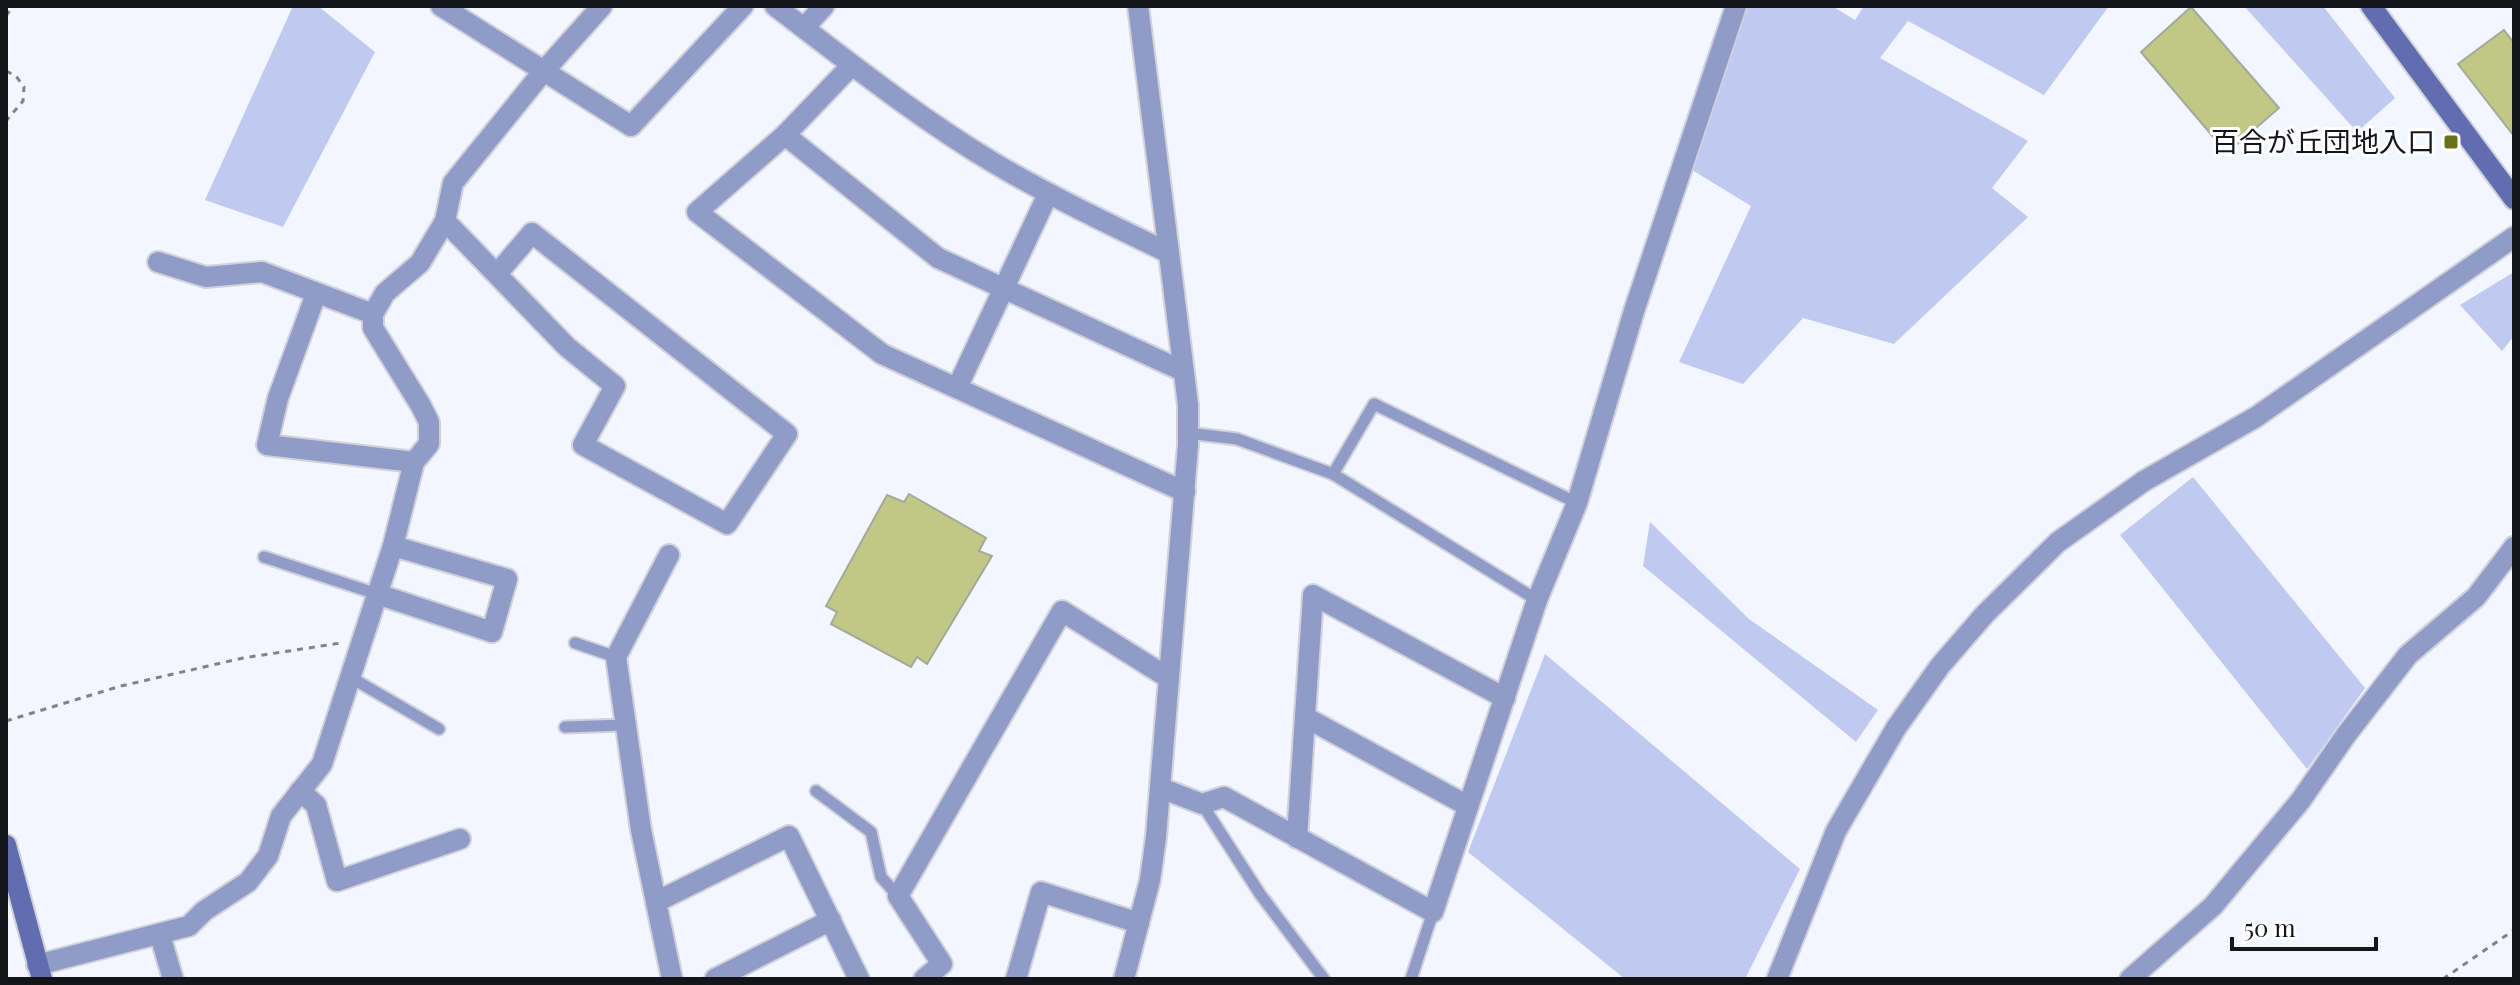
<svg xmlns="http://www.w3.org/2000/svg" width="2520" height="985" viewBox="0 0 2520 985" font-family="'Playfair Display','Noto Sans JP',serif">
	<rect width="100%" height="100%" fill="#f3f5ff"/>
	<!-- green -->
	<g fill="#c0caf1">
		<path d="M293,6H318L375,52L283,227L205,200Z"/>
		<path d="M1746,6H1832L1855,20L1864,6H2109L2044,95L1908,21L1880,58L2028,141L1992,188L2028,217L1894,344L1803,318L1743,384L1679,362L1751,206L1692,170Z"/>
		<path d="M2244,6H2323L2395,98L2357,132Z"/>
		<path d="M2514,272V336L2502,351L2460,305Z"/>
		<path d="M2193,477L2365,688L2307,769L2120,535Z"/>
		<path d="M1650,522L1749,619L1878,710L1856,742L1643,566Z"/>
		<path d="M1545,654L1800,869L1745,979H1625L1468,852Z"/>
	</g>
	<!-- building -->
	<g fill="#bfc884" stroke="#a6a99a" stroke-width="2">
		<path d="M2191,7L2279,108L2227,153L2141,52Z"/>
		<path d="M2504,30L2514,43V136L2458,64Z"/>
		<path d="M909,494L986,538L979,551L992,556L927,664L917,657L911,667L831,624L837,612L826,606L887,495L904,502Z"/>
	</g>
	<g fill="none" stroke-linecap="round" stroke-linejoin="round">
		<!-- service casing -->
		<g stroke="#cfd1db" stroke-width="15">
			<g id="service">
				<path d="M1188,433L1237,439L1333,474L1537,600"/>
				<path d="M1333,474L1374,404L1577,503"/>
				<path d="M264,557L377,594"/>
				<path d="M575,643L616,657"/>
				<path d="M350,677L439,729"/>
				<path d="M565,727L625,725"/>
				<path d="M816,791L871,832L881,877L898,896"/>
				<path d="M1202,804L1260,894L1324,979"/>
				<path d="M1411,979L1433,912"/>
			</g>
		</g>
		<!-- minor casing -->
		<g stroke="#cfd1db" stroke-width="24">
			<g id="minor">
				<path d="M441,6L631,126L743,6"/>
				<path d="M775,6C846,60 917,117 994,163C1050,196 1109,224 1167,252"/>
				<path d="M804,28L824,6"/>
				<path d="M852,65L785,135L697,212L882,354L1185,492"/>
				<path d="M785,135L938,258L1183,371"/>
				<path d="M445,221L567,347L615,386L583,445L727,524L787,434L532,233L497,274"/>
				<path d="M158,262L206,277L262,272L373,314"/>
				<path d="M316,294L278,398L267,445L414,462"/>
				<path d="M957,388L1048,194"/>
				<path d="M669,555L616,657L641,830L672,979"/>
				<path d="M377,594L492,632L507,579L393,546"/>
				<path d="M1305,717L1468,806"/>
				<path d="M1161,788L1202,804L1224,797L1433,912L1537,600L1577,503L1634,311L1736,6"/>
				<path d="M300,791L316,805L337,881L460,839"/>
				<path d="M1297,838L1313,595L1505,698"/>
				<path d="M656,902L789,836L859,979"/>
				<path d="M160,935L173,979"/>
				<path d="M37,965L189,926L204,911L248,882L268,856L281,816L322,764L393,546L414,462L429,444V422L421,406L373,328V314L385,293L420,263L445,221L453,183L542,73L602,6"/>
				<path d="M715,979L831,920"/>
				<path d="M924,979L942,964L898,896L1062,611L1167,677"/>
				<path d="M1016,979L1041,892L1139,923"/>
				<path d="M2130,979L2213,906L2301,800L2346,735L2408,655L2476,597L2514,547"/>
			</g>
		</g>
		<!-- tertiary casing -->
		<g stroke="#cfd1db" stroke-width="24">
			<g id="tertiary">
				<path d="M1124,979L1150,880L1156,837L1188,445V405L1138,6"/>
				<path d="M1777,979L1836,831L1896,728L1940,666L1985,614L2058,542L2144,481L2256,417L2514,237"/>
			</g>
		</g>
		<!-- secondary casing -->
		<g stroke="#cfd1db" stroke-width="24">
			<g id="secondary">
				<path d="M2371,6L2514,199"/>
				<path d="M6,845L42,979"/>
			</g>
		</g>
		<!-- path -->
		<g stroke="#81838b" stroke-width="3" stroke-dasharray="6 6" stroke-linecap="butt">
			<path d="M6,16L13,6"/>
			<path d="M6,71L16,76L24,87L23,101L6,121"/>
			<path d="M6,721L121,686L243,658L341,643"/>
			<path d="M2443,979L2514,930"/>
		</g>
		<!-- service -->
		<use href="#service" stroke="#909bc8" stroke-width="11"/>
		<!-- minor -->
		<use href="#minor" stroke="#909bc8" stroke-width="20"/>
		<!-- tertiary -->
		<use href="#tertiary" stroke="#909bc8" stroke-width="20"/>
		<!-- secondary -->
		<use href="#secondary" stroke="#606eaf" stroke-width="20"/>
	</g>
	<!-- markers -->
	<rect fill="#697119" stroke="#fff" stroke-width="3" x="2443" y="134" width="16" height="16" rx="4"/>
	<g text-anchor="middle" stroke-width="6" stroke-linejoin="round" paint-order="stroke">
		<!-- poi labels -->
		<g font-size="28" fill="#14151b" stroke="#fff" text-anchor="end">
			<text x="2435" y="152">百合が丘団地入口</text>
		</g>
	</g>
	<!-- border -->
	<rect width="2520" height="985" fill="none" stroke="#14151b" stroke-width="16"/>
	<!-- scale -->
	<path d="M2232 937v12h144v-12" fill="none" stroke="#14151b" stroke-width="4"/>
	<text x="2244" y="937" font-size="24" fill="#14151b" stroke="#ffffff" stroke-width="6" paint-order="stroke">50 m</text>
</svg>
